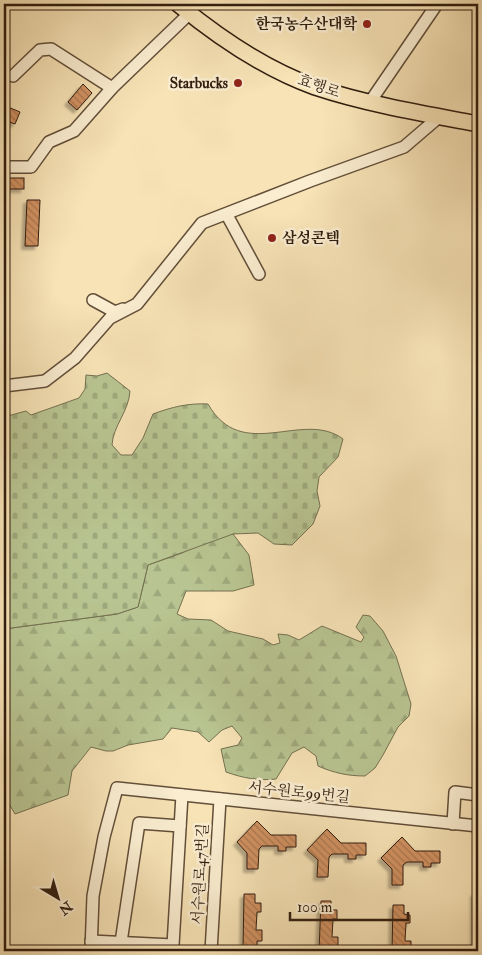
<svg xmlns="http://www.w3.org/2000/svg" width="482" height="955" viewBox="0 0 482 955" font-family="'IM FELL Double Pica','Noto Serif KR',serif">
	<defs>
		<pattern id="forest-firs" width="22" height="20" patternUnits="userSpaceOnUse" patternTransform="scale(1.25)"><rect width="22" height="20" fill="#b8c491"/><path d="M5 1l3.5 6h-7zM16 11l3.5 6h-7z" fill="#9ea87c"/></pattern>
		<pattern id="cemetery-stones" width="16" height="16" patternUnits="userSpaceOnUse" patternTransform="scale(1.25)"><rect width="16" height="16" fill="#b8c491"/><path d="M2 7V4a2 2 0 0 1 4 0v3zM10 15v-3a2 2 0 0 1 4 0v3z" fill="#9ea87c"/></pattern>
		<pattern id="building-back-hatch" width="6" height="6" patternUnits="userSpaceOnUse" patternTransform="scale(1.25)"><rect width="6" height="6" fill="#d29262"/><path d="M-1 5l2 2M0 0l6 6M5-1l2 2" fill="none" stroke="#ab774f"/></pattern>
		<filter id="shadow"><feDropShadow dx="-3.5" dy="3.5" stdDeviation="1" flood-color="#0004"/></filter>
	</defs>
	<rect width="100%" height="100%" fill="#f7e3b6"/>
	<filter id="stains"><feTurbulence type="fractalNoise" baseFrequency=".004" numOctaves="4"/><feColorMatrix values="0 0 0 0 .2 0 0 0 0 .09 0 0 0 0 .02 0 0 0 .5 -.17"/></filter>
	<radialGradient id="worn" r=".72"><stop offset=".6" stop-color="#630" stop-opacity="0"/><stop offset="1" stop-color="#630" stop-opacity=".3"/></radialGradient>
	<!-- forest -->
	<path fill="url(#forest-firs)" stroke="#747050" d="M233,534L249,555L254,585L233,591H186L177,614L188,619L211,620L228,631L263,639L273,645L280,643L278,634L288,635L299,640L322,626L361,642L364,637L356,627L363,615L370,616L383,631L396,656L411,704L409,716L398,727L383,755L375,768L365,776C348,776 334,773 318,766L316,756L304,747L292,753L276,779C258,781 243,778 226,772L221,749L238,745L242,738L232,726L222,730L209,742L198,732L172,728L163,739L128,745L113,751H106L91,747L72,771L68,795L15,814L4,795V629L117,614L138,607L148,565L182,553L217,535Z"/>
	<!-- cemetery -->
	<path fill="url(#cemetery-stones)" stroke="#747050" d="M107,373L130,391C129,411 113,426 112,445L121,455H132L143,438L153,414C172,407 188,403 208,404C242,464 303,409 343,439L338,457L319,477L317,491L320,506L313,524L292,545L274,544L258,533L233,534L148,565L138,607L117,614L4,629V417L26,411L31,415L79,398L85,389L86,375L97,376Z"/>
	<!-- building -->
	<g fill="url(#building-back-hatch)" stroke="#301d0f" filter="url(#shadow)">
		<path d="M83,84L92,93L77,110L68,102Z"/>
		<path d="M8,107L20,112L15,124L4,120Z"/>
		<rect x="4" y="178" width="20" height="11"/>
		<path d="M27,200H40L38,246H25Z"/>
		<path d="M257,821L271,835H296V847H286V851H278V846H262L259,849L258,869H247V853L237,842Z"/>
		<path d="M327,829L341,843H366V855H356V859H348V854H332L329,857L328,877H317L318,860L307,850Z"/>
		<path d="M402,837L415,851H440V863H431V867H423V862H407L403,865V885H392V869L381,858Z"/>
		<rect x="474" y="893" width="4" height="58"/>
		<path d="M244,894H255V903H261V912H257L256,930H262V941H257V949H243Z"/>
		<path d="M321,901H331V910H337V919H333L332,937H338V948H333V951H319Z"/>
		<path d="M393,905H404V914L410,915V923H406L405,941H411V951H392Z"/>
	</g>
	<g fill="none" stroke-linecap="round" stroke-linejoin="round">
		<!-- minor casing -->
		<g stroke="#624e39" stroke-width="14">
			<g id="minor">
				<path d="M13,76L40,50L51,49L112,88"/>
				<path d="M370,102L437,4"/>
				<path d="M4,167H31L49,142L74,131L112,88L190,13"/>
				<path d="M227,215L259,274"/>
				<path d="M93,300L115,312L123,309"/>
				<path d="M4,386L45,381L75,358L110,318L137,304L202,223L310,181L404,147L439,117"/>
				<path d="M453,824L455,792L478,795"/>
				<path d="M91,941L173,945L182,795"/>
				<path d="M121,942L139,823L180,826"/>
				<path d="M91,951L93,896L104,837L117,788L478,826"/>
				<path d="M211,951L220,799"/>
			</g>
		</g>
		<!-- major casing -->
		<g stroke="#301d0f" stroke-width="18">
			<path id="major" d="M178,4C218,37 265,69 315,87C366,104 425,114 478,124"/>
		</g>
		<!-- minor -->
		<use href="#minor" stroke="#faedd0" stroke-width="11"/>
		<!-- major -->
		<use href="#major" stroke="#f7e3b6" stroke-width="15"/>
	</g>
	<!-- markers -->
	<g fill="#8f2418" stroke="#faedd0" stroke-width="2">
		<circle cx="367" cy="24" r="5"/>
		<circle cx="238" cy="83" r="5"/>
		<circle cx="272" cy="238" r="5"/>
	</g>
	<g text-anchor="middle" stroke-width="5" stroke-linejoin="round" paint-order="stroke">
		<!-- poi labels -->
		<g font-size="15" font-weight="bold" fill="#301d0f" stroke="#faedd0" text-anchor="end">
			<text x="357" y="29">한국농수산대학</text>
			<text x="228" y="88">Starbucks</text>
			<text x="282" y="243" text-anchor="start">삼성콘텍</text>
		</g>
		<!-- street labels -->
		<g font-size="15" fill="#301d0f" stroke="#faedd0">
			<text transform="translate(319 86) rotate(19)" y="5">효행로</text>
			<text transform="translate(299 792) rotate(6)" y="5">서수원로99번길</text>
			<text transform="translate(200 874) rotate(-87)" y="5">서수원로47번길</text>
		</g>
	</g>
	<!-- margin -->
	<rect width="482" height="955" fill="none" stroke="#f7e3b6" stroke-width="20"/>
	<rect x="5" y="5" width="472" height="945" fill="none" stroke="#301d0f" stroke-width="2.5"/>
	<rect x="10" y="10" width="462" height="935" fill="none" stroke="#301d0f"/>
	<!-- north arrow -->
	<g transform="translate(58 898) rotate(142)" stroke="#faedd0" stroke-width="4" paint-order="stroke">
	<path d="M0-4L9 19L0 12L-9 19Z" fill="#301d0f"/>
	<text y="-8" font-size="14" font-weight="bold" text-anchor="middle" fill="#301d0f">N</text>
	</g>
	<!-- scale -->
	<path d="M290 912v8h118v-8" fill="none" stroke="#301d0f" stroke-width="2.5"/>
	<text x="297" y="912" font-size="15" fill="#301d0f" stroke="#faedd0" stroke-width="4" paint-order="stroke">100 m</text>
	<rect width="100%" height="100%" filter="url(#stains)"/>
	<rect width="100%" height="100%" fill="url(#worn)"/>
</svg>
